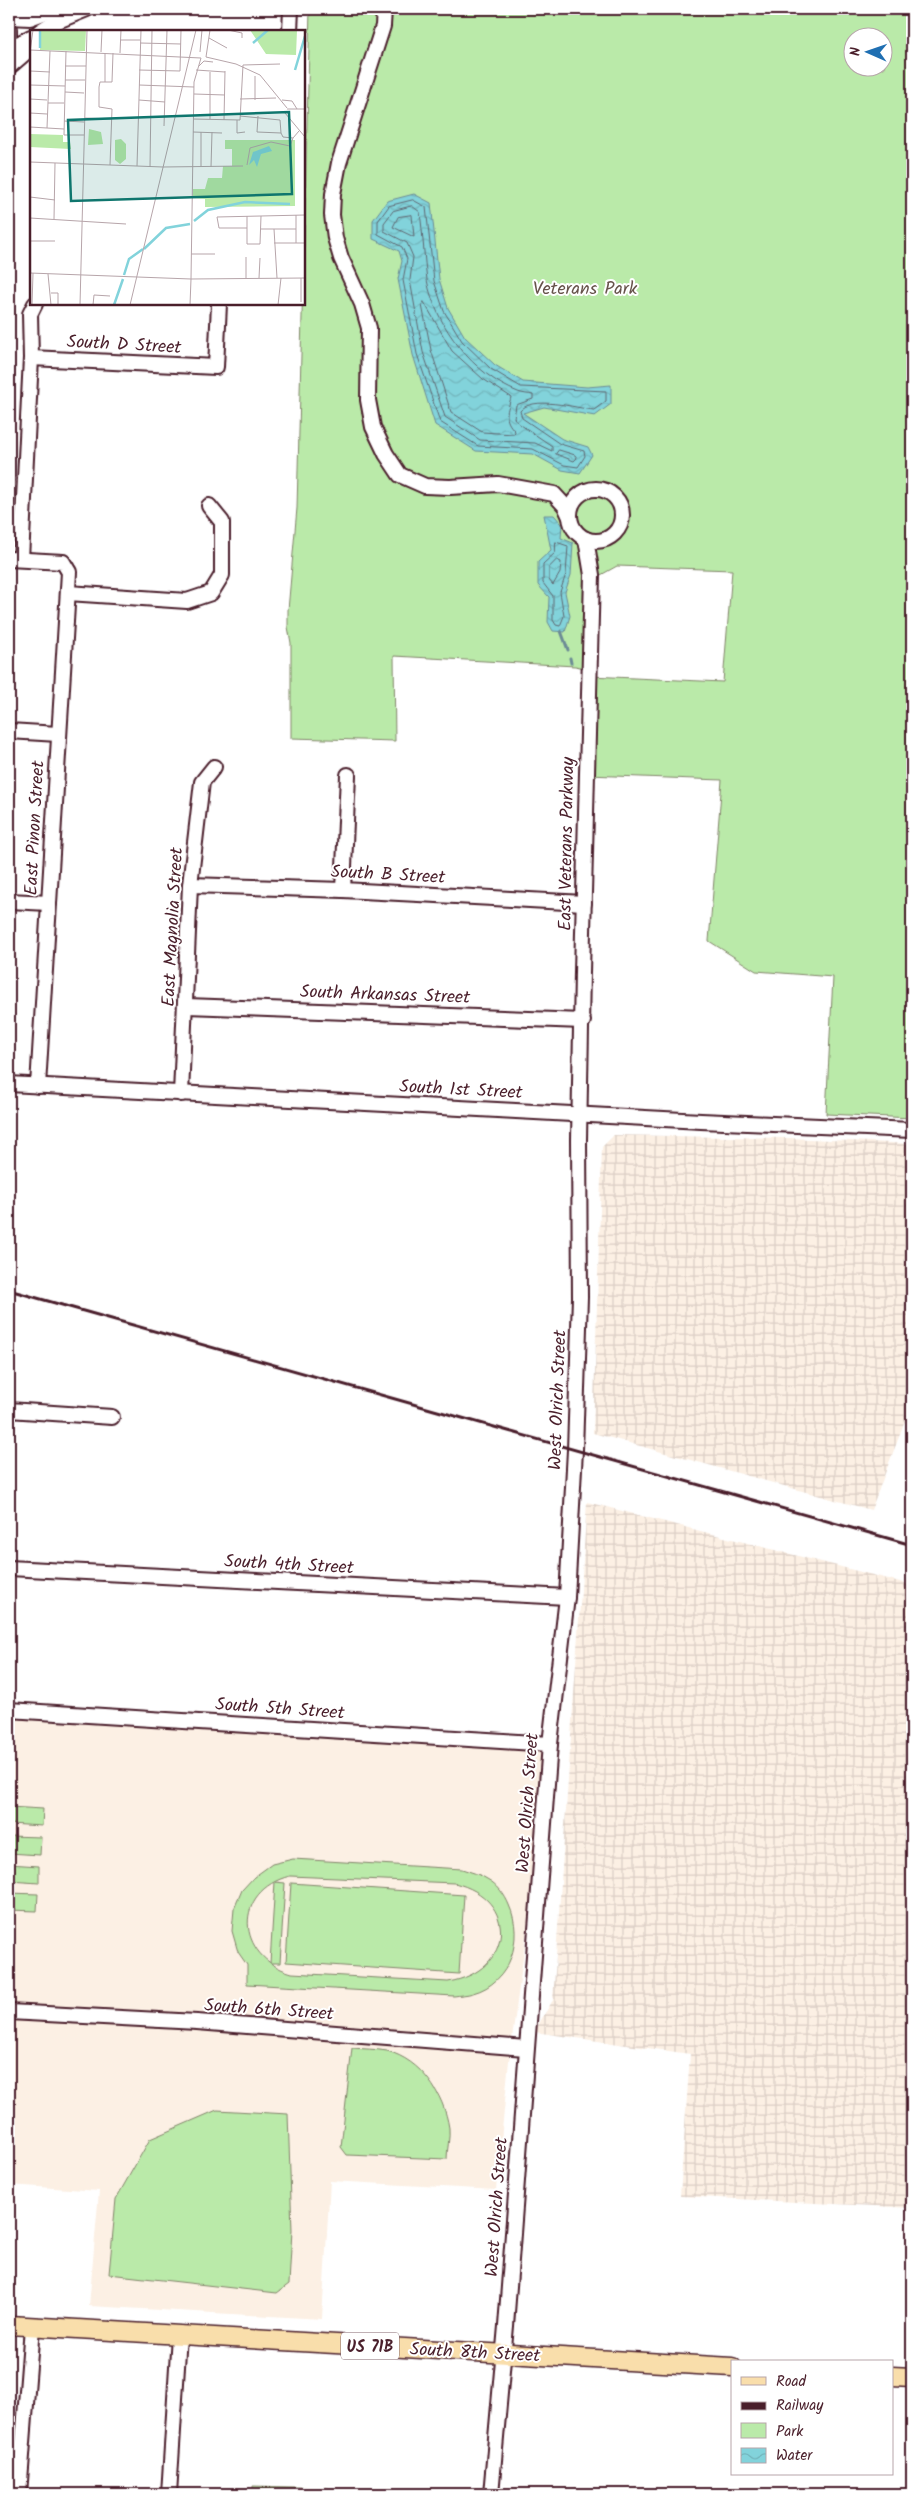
<svg xmlns="http://www.w3.org/2000/svg" width="921" height="2503" viewBox="0 0 921 2503" font-family="Kalam,sans-serif">
	<defs>
		<pattern id="industrial-grid" width="8" height="8" patternUnits="userSpaceOnUse" patternTransform="scale(1.25)"><rect width="8" height="8" fill="#fcf0e4"/><path d="M0 4h8M4 0v8" fill="none" stroke="#dacdc4"/></pattern>
		<pattern id="water-waves" width="16" height="10" patternUnits="userSpaceOnUse" patternTransform="scale(1.25)"><rect width="16" height="10" fill="#82d3db"/><path d="M0 5q4-4 8 0t8 0" fill="none" stroke="#72b5bc"/></pattern>
	</defs>
	<rect width="100%" height="100%" fill="#fff"/>
	<filter id="ink" filterUnits="userSpaceOnUse"><feTurbulence type="fractalNoise" baseFrequency=".02" numOctaves="2"/><feDisplacementMap in="SourceGraphic" scale="10" xChannelSelector="R" yChannelSelector="G"/><feConvolveMatrix kernelMatrix="1 2 1 2 8 2 1 2 1" color-interpolation-filters="sRGB"/></filter>
	<g filter="url(#ink)">
		<!-- built -->
		<path fill="#fcf0e4" d="M9,1716L550,1744L549,1767L509,2061L496,2190L330,2181L322,2319L89,2306L99,2191L9,2185Z"/>
		<!-- industrial -->
		<g fill="url(#industrial-grid)">
			<path d="M614,1135L789,1138L912,1144V1403L871,1510L593,1433L602,1147Z"/>
			<path d="M587,1502L912,1585V2208L680,2196L690,2054L534,2032L553,2000Z"/>
		</g>
		<!-- green -->
		<g fill="#baeaa9" stroke="#82846a" fill-rule="evenodd">
			<path d="M310,9H912V1118L826,1114L833,977L756,971L709,941L722,780L587,775L590,676L723,682L732,570L617,566L599,576L595,670L575,666L394,656L395,741L291,738V643L288,627V610L297,508ZM854,38H884V68H854Z"/>
			<path d="M9,1807L43,1809L42,1826L9,1824Z"/>
			<path d="M9,1836L41,1837L40,1855L9,1853Z"/>
			<path d="M293,1859L462,1869C470,1872 480,1874 487,1879C497,1884 505,1895 509,1905C524,1938 511,1983 473,1993C467,1995 460,1995 454,1996L247,1984V1965L238,1952L232,1931L234,1909L242,1890L254,1877L272,1864ZM290,1876L454,1883C519,1898 515,1971 448,1982L292,1973C235,1957 233,1890 290,1876Z"/>
			<path d="M9,1864L39,1866V1883L9,1881Z"/>
			<path d="M275,1882L285,1883L280,1963H270Z"/>
			<path d="M291,1883L464,1895L459,1974L286,1962Z"/>
			<path d="M9,1893L38,1894L37,1911L9,1910Z"/>
			<path d="M352,2048C363,2049 376,2049 387,2051C421,2060 444,2094 449,2128C450,2138 447,2149 447,2159L347,2155L341,2147Z"/>
			<path d="M217,2110L288,2114L292,2230L289,2284L277,2293L109,2274L116,2199L150,2139Z"/>
			<path d="M253,2486L328,2488V2494H253Z"/>
		</g>
		<!-- water -->
		<g fill="url(#water-waves)" stroke="#6c8b95">
			<path d="M414,194L431,203L439,279L448,308L465,337L495,365L523,382L587,387L611,385V404L595,416L544,407L523,413L562,439L588,447L592,455L580,473L562,470L533,454L476,451L435,425L413,355L398,279L402,261L399,251L373,239V220L387,201Z"/>
			<path d="M544,515H554L562,524L561,538L573,543L571,575L565,592L570,616L565,632L553,631L548,622L549,597L538,585V562L551,550Z"/>
		</g>
		<g fill="none" stroke-linecap="round" stroke-linejoin="round">
			<!-- shore -->
			<g stroke="#606771" stroke-width="1">
				<path d="M413,200L426,207L434,281L444,311L462,341L491,369L521,387L606,391V401L594,410C576,408 532,395 520,411L522,418L560,444L584,451L585,456L578,467L564,465L533,449L478,446L440,422L417,354L403,280L407,259L402,247L378,234V221L389,206Z"/>
				<path d="M412,206L420,212C423,234 424,258 427,280C436,327 474,375 518,392C523,394 529,394 533,395V399L516,405L514,418L518,423L552,446V451L535,443L480,440L445,417L423,352L410,280L413,257L407,243L384,231V223L393,211Z"/>
				<path d="M412,215L414,237L393,227L398,217Z"/>
				<path d="M424,302L452,351L483,379L511,397C508,411 502,418 515,431L514,434L482,432L451,412L431,350L422,305Z"/>
				<path d="M559,450L575,455L577,458L574,461L556,454Z"/>
				<path d="M556,542L568,546L566,574L560,592L564,616L560,626L556,625L553,620V596L543,583V564L555,553Z"/>
				<path d="M557,560L561,562L560,573L553,585L549,580V568Z"/>
			</g>
			<!-- stream -->
			<g stroke="#6c8b95" stroke-width="3">
				<path d="M561,631L568,650"/>
				<path d="M570,658L571,663"/>
			</g>
			<!-- minor casing -->
			<g stroke="#4a1f2b" stroke-width="18">
				<g id="minor">
					<path d="M384,9L383,26L339,163L333,194L332,215L335,238L341,258L362,304L369,328L368,400L373,427L386,454L400,475L425,486L450,487L498,484L554,494L565,506L570,517"/>
					<path d="M9,17L30,18L54,9"/>
					<path d="M9,29V45"/>
					<path d="M40,31L53,23L87,9"/>
					<path d="M290,31L291,9"/>
					<path d="M9,49L31,37"/>
					<path d="M9,67L31,48"/>
					<path d="M31,358L216,367L219,304"/>
					<circle cx="596" cy="515" r="26"/>
					<path d="M9,559L63,562L69,572L38,1086"/>
					<path d="M21,559L31,358L30,314L35,304"/>
					<path d="M68,593L187,601L211,593L222,575V522L209,506"/>
					<path d="M9,731L58,734"/>
					<path d="M190,885L343,890L584,903"/>
					<path d="M343,890L348,775"/>
					<path d="M9,901L49,903"/>
					<path d="M187,1006L583,1021"/>
					<path d="M9,1084L701,1121L912,1130"/>
					<path d="M181,1094L190,885L202,782L214,767"/>
					<path d="M9,1410L112,1417"/>
					<path d="M9,1568L567,1597"/>
					<path d="M9,1710L550,1744"/>
					<path d="M9,2012L197,2022L526,2048"/>
					<path d="M19,2494L32,2327"/>
					<path d="M169,2494L179,2335"/>
					<path d="M491,2494L506,2326L550,1744L567,1597L575,1450L580,1297L579,1140L582,972L592,575L586,539"/>
				</g>
			</g>
			<!-- major casing -->
			<g stroke="#4a1f2b" stroke-width="21">
				<g id="major">
					<path d="M9,2325L732,2367"/>
					<path d="M892,2376L912,2377"/>
				</g>
			</g>
			<!-- minor -->
			<use href="#minor" stroke="#fff" stroke-width="14"/>
			<!-- major -->
			<use href="#major" stroke="#f9deab" stroke-width="18"/>
			<!-- rail -->
			<path stroke="#4a1f2b" stroke-width="3" d="M9,1290L912,1545"/>
		</g>
	</g>
	<g text-anchor="middle" stroke-width="4" stroke-linejoin="round" paint-order="stroke">
		<!-- shield labels -->
		<rect fill="#fff" stroke="#80626b" stroke-width="1" x="341" y="2332.5" width="58" height="27" rx="4"/>
		<g font-size="16" font-weight="bold" fill="#4a1f2b">
			<text x="370" y="2352">US 71B</text>
		</g>
		<!-- park labels -->
		<g font-size="18" fill="#66524a" stroke="#fff">
			<text x="585" y="294">Veterans Park</text>
		</g>
		<!-- street labels -->
		<g font-size="18" fill="#4a1f2b" stroke="#fff">
			<text transform="translate(124 344) rotate(3)" y="6">South D Street</text>
			<text transform="translate(34 828) rotate(-87)" y="6">East Pinon Street</text>
			<text transform="translate(566 844) rotate(-89)" y="6">East Veterans Parkway</text>
			<text transform="translate(388 874) rotate(3)" y="6">South B Street</text>
			<text transform="translate(172 927) rotate(-87)" y="6">East Magnolia Street</text>
			<text transform="translate(385 994) rotate(2)" y="6">South Arkansas Street</text>
			<text transform="translate(461 1089) rotate(3)" y="6">South 1st Street</text>
			<text transform="translate(557 1400) rotate(-88)" y="6">West Olrich Street</text>
			<text transform="translate(289 1564) rotate(3)" y="6">South 4th Street</text>
			<text transform="translate(280 1708) rotate(4)" y="6">South 5th Street</text>
			<text transform="translate(527 1803) rotate(-86)" y="6">West Olrich Street</text>
			<text transform="translate(269 2009) rotate(4)" y="6">South 6th Street</text>
			<text transform="translate(496 2207) rotate(-86)" y="6">West Olrich Street</text>
			<text transform="translate(475 2352) rotate(3)" y="6">South 8th Street</text>
		</g>
	</g>
	<!-- overview -->
	<g transform="translate(30 30)">
		<rect width="275" height="275" fill="#fff"/>
		<path d="M11,0H56L55,21L10,20Z" fill="#baeaa9"/>
		<path d="M220,0H267L266,25L236,24ZM59,99L71,102L73,114L58,115ZM0,104L33,105V112H40L41,119L0,117ZM91,109L96,114V129L90,134L85,130V110ZM195,110H265V176L175,177V169L163,168V159H175L178,148H192L193,136H202V119H195Z" fill="#baeaa9"/>
		<path d="M239,116L242,121L231,124L227,137L224,130L219,135L223,122Z" fill="#82d3db"/>
		<path fill="none" stroke="#82d3db" stroke-width="2.5" d="M223,13L238,0M10,18V0M265,40L275,6M164,191L178,180L215,172L260,174M114,219L136,198L160,194M94,245L99,229L113,219M84,275L93,249"/>
		<path fill="none" stroke="#b7a5aa" stroke-width="1" d="M198,0L212,3V8M179,8L197,18M90,10H110M110,13L151,14M0,20L171,28M36,21L34,105H54M0,22L3,0M71,22L72,0M170,22L172,0M90,23L91,0M176,27L206,34L230,45L257,78M176,27L180,0M171,28L164,52L161,249L275,248M35,36H56M169,36L174,31L183,32M109,40L150,41L151,0M166,40L195,42M0,41L20,42M225,46V70M35,50H55M75,52V23M0,55L35,56M109,55L164,57M35,62L54,63M164,64L195,65M0,69L17,70M210,69L246,68M109,70L135,72M252,70L262,71L267,79M18,73H34M257,79H275M275,79V49M0,83L17,84M255,83L275,107M210,86L250,90L251,103M228,86L227,102L251,103M55,88L82,89M163,89L210,90L213,35L250,34M180,89V42M194,90L195,41M207,90V103L215,102M34,91L54,92M134,96L137,0M0,97L34,99M17,98L20,21M163,102L192,103M251,103L253,107L263,108L269,101M0,132L133,137L213,136M80,135L82,79L69,77V57L70,52H82L83,23M217,135L220,118L241,112L260,116L263,108M107,136L111,0M120,137L122,0M171,137V102M181,137L182,102M0,167L25,170M217,186V214H230L231,186M0,188L96,194M24,189L25,133M217,198H189L187,187L275,185M231,199H266M244,199L247,248M0,211H25M244,213H275M266,213V185M161,224H185M216,227V248M0,243L161,249L160,275M18,244L21,275M229,248L230,228M271,248V272M21,263H28V275M2,275L3,243M50,275L57,0M63,275L64,265L80,266M100,275L166,0M248,275L251,248"/>
		<path fill="#0f766e" fill-opacity="0.15" stroke="#0f766e" stroke-width="2.5" d="M259,82L262,164L41,171L38,90Z"/>
		<rect width="275" height="275" fill="none" stroke="#4a1f2b" stroke-width="2.5"/>
	</g>
	<!-- margin -->
	<rect width="921" height="2503" fill="none" stroke="#fff" stroke-width="30"/>
	<rect x="15" y="15" width="891" height="2473" fill="none" stroke="#4a1f2b" stroke-width="2" filter="url(#ink)"/>
	<!-- legend -->
	<rect x="731" y="2360" width="162" height="115" fill="#ffffff" stroke="#b7a5aa"/>
	<rect x="741" y="2377" width="25" height="8" fill="#f9deab" stroke="#b7a5aa"/>
	<text x="776" y="2386" font-size="15" fill="#4a1f2b">Road</text>
	<rect x="741" y="2402" width="25" height="8" fill="#4a1f2b" stroke="#b7a5aa"/>
	<text x="776" y="2410" font-size="15" fill="#4a1f2b">Railway</text>
	<rect x="741" y="2423" width="25" height="15" fill="#baeaa9" stroke="#b7a5aa"/>
	<text x="776" y="2436" font-size="15" fill="#4a1f2b">Park</text>
	<rect x="741" y="2448" width="25" height="15" fill="url(#water-waves)" stroke="#b7a5aa"/>
	<text x="776" y="2460" font-size="15" fill="#4a1f2b">Water</text>
	<!-- north arrow -->
	<g transform="translate(868 52) rotate(272)"><circle r="24" fill="#ffffff" stroke="#b7a5aa"/>
	<path d="M0-4L9 19L0 12L-9 19Z" fill="#1f6fb2"/>
	<text y="-8" font-size="14" font-weight="bold" text-anchor="middle" fill="#4a1f2b">N</text>
	</g>
</svg>
